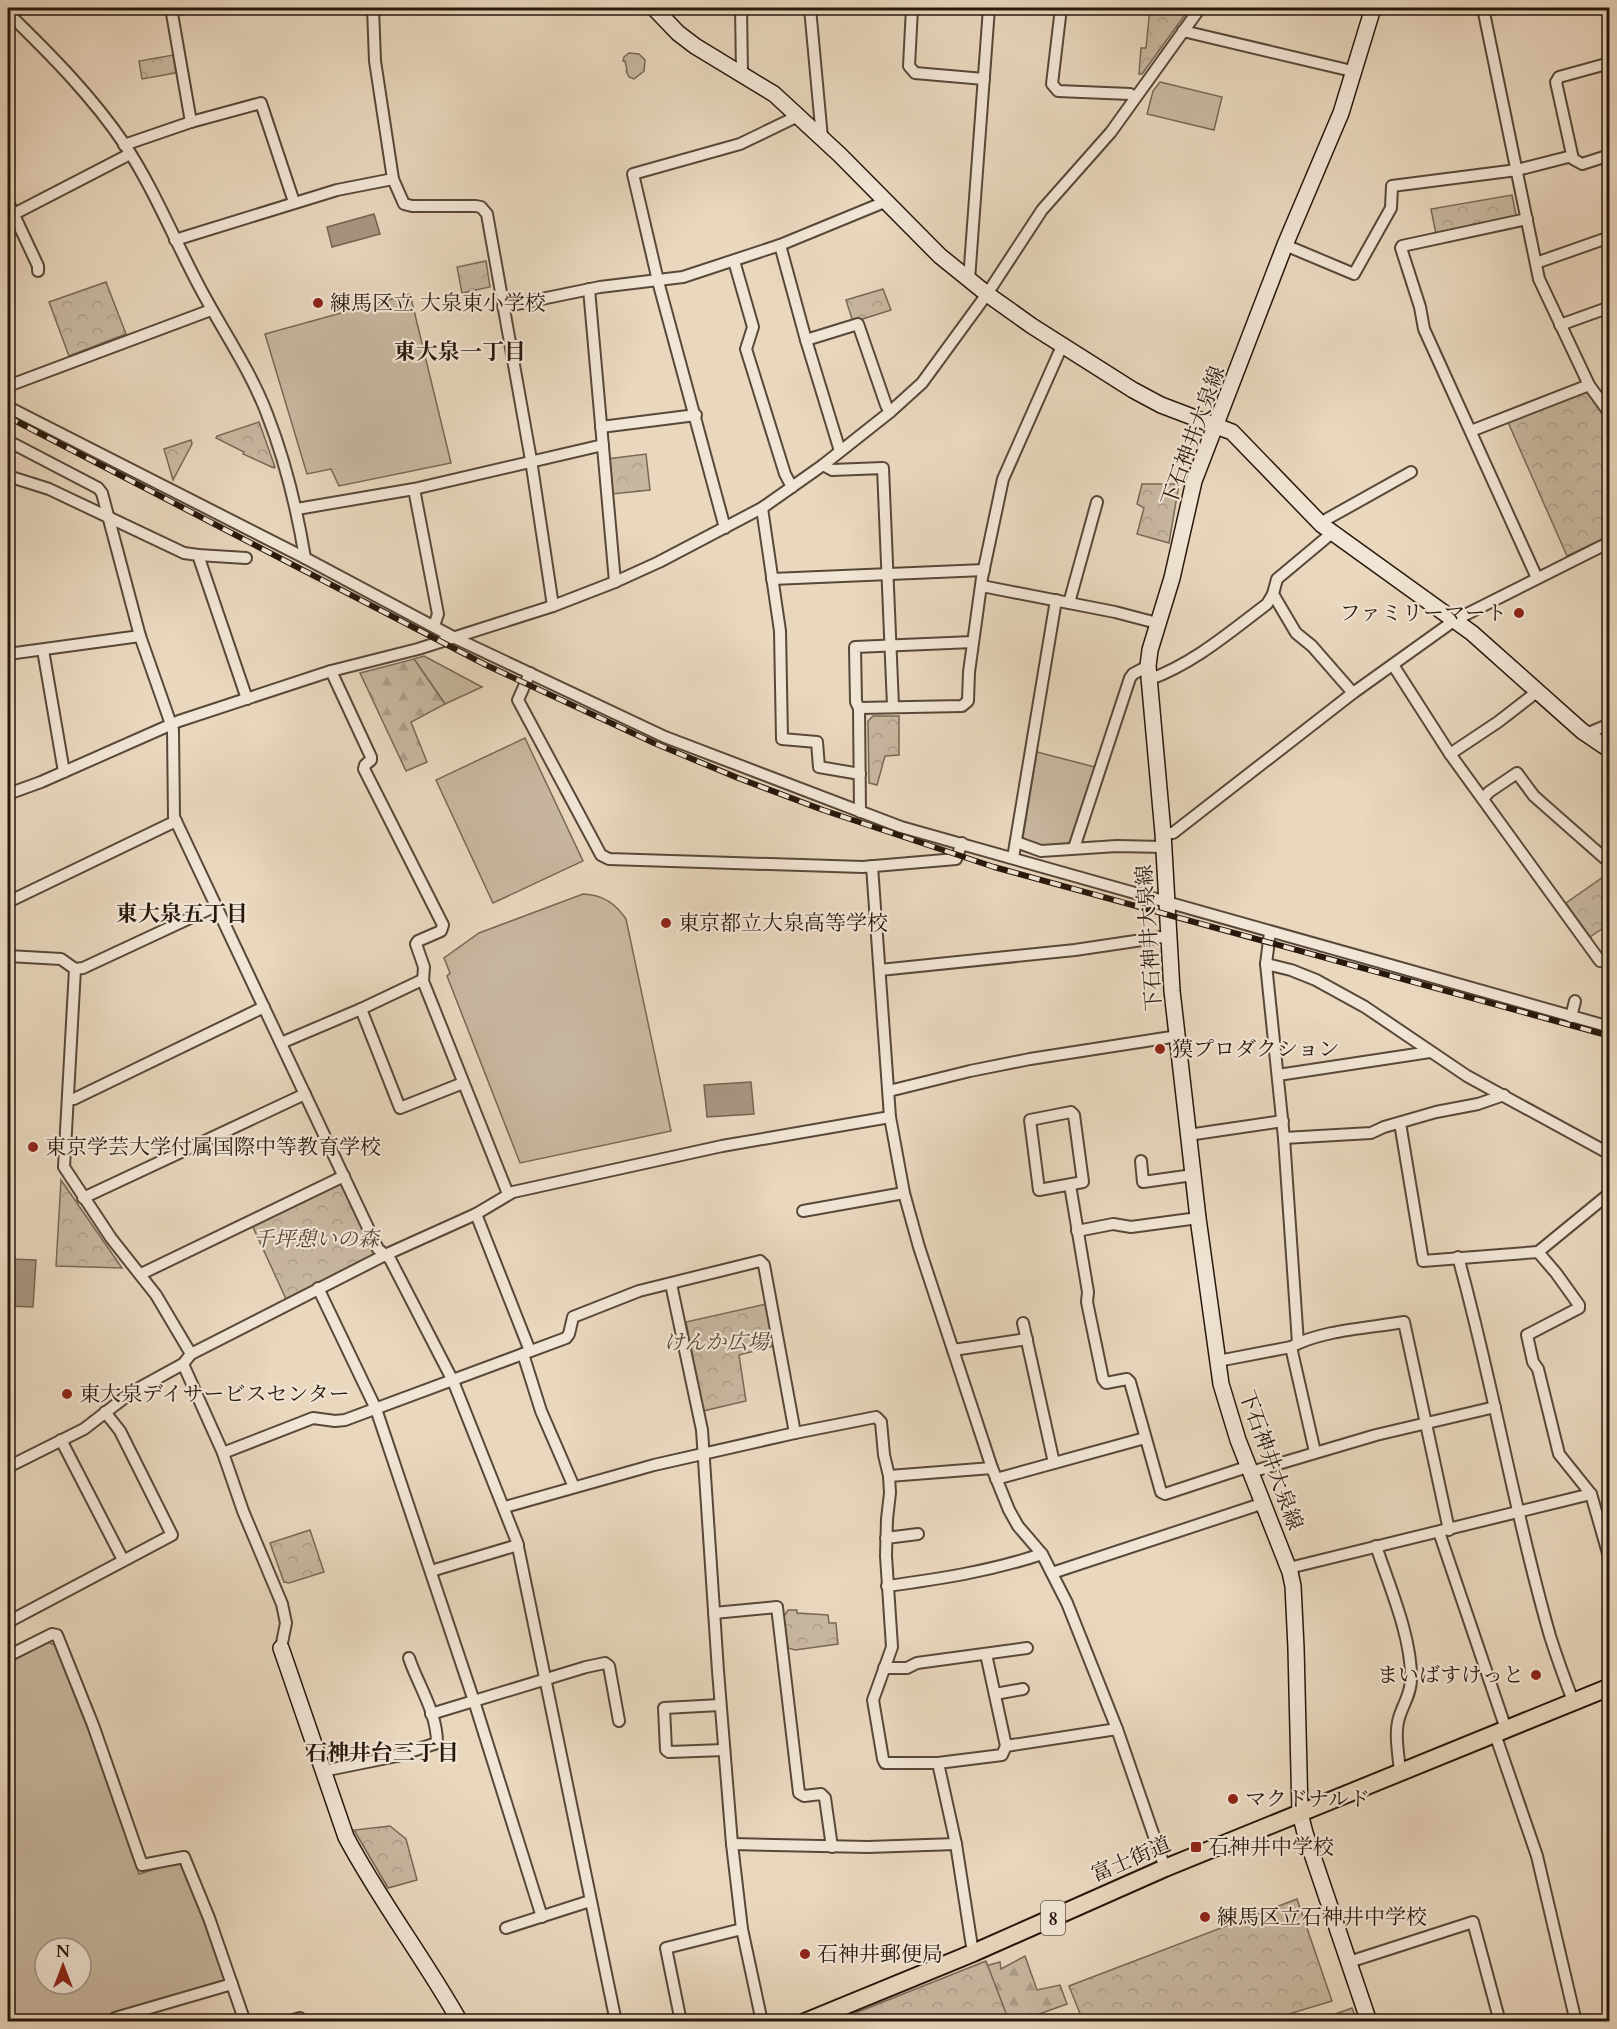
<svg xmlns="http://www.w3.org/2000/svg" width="1617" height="2029" viewBox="0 0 1617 2029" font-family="Cardo,'Noto Serif JP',serif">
	<defs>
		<pattern id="forest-firs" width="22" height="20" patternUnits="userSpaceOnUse" patternTransform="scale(1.5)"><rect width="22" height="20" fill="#c8b7a0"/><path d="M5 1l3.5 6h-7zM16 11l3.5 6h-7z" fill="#ac9d89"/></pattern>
		<pattern id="park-crowns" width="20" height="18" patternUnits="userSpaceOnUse" patternTransform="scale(1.5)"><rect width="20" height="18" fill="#c8b7a0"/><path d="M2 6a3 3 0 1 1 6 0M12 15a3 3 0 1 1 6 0" fill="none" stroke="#ac9d89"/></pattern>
	</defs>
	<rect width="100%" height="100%" fill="#e9d7be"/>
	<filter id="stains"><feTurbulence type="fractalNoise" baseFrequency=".00333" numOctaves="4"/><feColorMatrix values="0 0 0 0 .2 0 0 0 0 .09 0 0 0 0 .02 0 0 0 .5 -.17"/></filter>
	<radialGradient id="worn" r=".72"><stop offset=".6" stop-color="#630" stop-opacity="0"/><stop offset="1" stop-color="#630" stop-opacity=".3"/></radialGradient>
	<!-- green -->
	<g fill="#c8b7a0" stroke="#786856" stroke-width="1.5" fill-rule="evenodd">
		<path d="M629,53L639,54L645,60L644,71L634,79L629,77L626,71L627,70L625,61H623L624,57Z"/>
		<path d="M1160,82L1222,97L1214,130L1147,114L1153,91Z"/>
		<path d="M410,294L451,463L339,486L331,469L307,474L265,334Z"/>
		<path d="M424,656L482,687L445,704L414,659Z"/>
		<path d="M525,738L583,861L493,903L436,780Z"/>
		<path d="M1037,752L1095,767L1070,843L1043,846L1024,840L1023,837Z"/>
		<path d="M583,894C603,895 615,903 626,919L671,1131L520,1163L447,976L450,973L444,958L479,933Z"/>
		<path d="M47,1642L55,1645L99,1757L139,1874L178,1862L181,1863L210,1936L225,1981L103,2018L104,2021L8,2022V1663ZM45,1948H81V1984H45Z"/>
		<path d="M1352,2008L1357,2021H1316Z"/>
	</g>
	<!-- forest -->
	<g fill="url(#forest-firs)" stroke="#786856" stroke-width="1.5">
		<path d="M414,659L445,704L411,722L427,762L406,771L360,673Z"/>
		<path d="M1025,1956L1037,1990L1060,1985L1067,2004L1020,2021L999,2022L975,1969L1000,1962L1001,1969Z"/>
	</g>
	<!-- park -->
	<g fill="url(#park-crowns)" stroke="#786856" stroke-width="1.5">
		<path d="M1150,8H1190L1142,74H1139L1141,48H1146Z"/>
		<path d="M173,55L176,73L142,79L139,61Z"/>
		<path d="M1512,195L1516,215L1514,217L1436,234L1431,209Z"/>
		<path d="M486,261L490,287L462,293L457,267Z"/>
		<path d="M106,282L126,334L69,356L49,302Z"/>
		<path d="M883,289L891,310L853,322L846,300Z"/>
		<path d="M1588,390L1609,422V536L1567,556L1507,420Z"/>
		<path d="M259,422L275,467L274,468L243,454L244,452L216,438L217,436Z"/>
		<path d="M191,440L192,444L173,480L164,449Z"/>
		<path d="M646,454L650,490L612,494L607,459Z"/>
		<path d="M1142,484H1179L1169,543L1137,534L1144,508L1137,504Z"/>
		<path d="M873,716H899V755L885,756L877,785L869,783L868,721Z"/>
		<path d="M1609,873V924L1590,937L1566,903Z"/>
		<path d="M61,1180L122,1268L56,1266Z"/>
		<path d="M339,1183L344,1185L376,1255L286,1299L252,1225Z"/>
		<path d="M766,1304L774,1346L739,1355L746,1401L703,1411L686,1322Z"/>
		<path d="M310,1530L324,1572L289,1583L284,1582L270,1543Z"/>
		<path d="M788,1610H797V1613L828,1615L829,1623H836L838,1644L795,1650L788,1648L784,1616Z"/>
		<path d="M390,1826L406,1839L417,1880L388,1888L354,1830Z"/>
		<path d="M1297,1899L1332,2001L1266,2021H1083L1069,1986Z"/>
		<path d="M986,1961L1009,2021H835Z"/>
	</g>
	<!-- water -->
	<g fill="#a79681" stroke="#746452" stroke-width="1.5">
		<path d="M374,214L380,234L332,247L327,227Z"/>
		<path d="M751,1082L754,1114L707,1117L704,1085Z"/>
		<path d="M8,1259L36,1260L33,1307L8,1306Z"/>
	</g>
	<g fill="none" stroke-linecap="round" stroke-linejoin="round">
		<!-- street casing -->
		<g stroke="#584838" stroke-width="14">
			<g id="street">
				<path d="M373,8L375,61L393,179L404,204L412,206H476L481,207L487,214L531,460L553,606"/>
				<path d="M741,8L742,74"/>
				<path d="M810,8L822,138"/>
				<path d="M912,8L909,66L915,73L984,79"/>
				<path d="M1061,8L1052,84L1058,91L1130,94L1135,97"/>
				<path d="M1483,8L1539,279L1589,385L1610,414"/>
				<path d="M8,13C50,54 92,96 125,145C154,189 174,239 199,286C221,328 250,369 267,414C285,460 297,509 305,558"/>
				<path d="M1183,31L1352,71"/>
				<path d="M1610,63L1559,77L1556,82L1573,159L1582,164L1610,155"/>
				<path d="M191,122L261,103L294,202"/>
				<path d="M124,145L191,122L171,8"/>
				<path d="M8,202L38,266V271"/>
				<path d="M14,214L130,154"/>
				<path d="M1527,219L1402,246L1401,248L1420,307L1424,329L1537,578"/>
				<path d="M175,240L337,190L393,179"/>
				<path d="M780,245L806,340L840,451"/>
				<path d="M1285,245L1354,274L1391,208L1392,186L1517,170L1572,156"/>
				<path d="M734,261L753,327L746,349L785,474L792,487"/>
				<path d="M1536,263L1610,237"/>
				<path d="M969,280L989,8"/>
				<path d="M589,289L615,582"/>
				<path d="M503,307L600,287L683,277L780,245L887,201"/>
				<path d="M1560,325L1610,307"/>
				<path d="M806,340L858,324L886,405L890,412"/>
				<path d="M8,386L211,310"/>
				<path d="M8,407L305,558L453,637L665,737L901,827L1610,1027"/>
				<path d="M601,427L696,415"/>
				<path d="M1471,431L1589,385"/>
				<path d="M8,441L98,488L102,493L140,636L173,730L174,817L378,1249L390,1259L453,1381L517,1542L616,2022"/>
				<path d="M823,465L832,470L883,468L893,706"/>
				<path d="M8,476L49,489L184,553L198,555L247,699"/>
				<path d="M762,508L780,631L782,739L817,742L819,767L860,774"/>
				<path d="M297,509L414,489"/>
				<path d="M1322,525L1327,519L1411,472"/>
				<path d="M725,528L659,285L633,174L740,144L798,116"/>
				<path d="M198,555L246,558"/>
				<path d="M772,579L984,570"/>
				<path d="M982,586L1115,612L1157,623"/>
				<path d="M1273,594L1296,633L1312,646L1353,693"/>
				<path d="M1069,603L1097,502"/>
				<path d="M434,626L438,614L414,489L603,445"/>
				<path d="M43,650L64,772"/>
				<path d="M8,654L140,636"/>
				<path d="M1393,665L1450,754L1600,961L1610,956"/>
				<path d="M331,671L371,757V760L365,765L364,769L443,925L441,931L418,941L416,944L424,967L423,981L508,1194"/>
				<path d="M530,673L518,700L601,855L609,859L863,867L956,859L962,843"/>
				<path d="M1148,680C1193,664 1230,632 1267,604L1273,594L1277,579L1332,533"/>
				<path d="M859,708L962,706L968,701L969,672L982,578L1003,479L1062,346"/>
				<path d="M1586,734L1610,724"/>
				<path d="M1450,754L1498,722L1538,691"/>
				<path d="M8,794L41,782L179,721L331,671L418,649L553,606L615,582L659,562L762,508L823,465L890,412L922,383L987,294L1042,210L1111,132L1200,8"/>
				<path d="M1483,799L1489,792L1517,773L1534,796L1610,863"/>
				<path d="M860,812L859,708L856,702L855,647L973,642"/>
				<path d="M1163,833H1173L1353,693L1455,620L1610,542"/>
				<path d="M1016,842L1041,851L1117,846L1164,847"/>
				<path d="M1074,848L1130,678L1133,674L1148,666"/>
				<path d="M1013,858L1056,600"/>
				<path d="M872,866L890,1117L904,1193L919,1247L992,1468L1009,1510L1018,1526L1042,1554L1067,1603L1117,1729L1165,1868"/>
				<path d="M8,902L176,821"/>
				<path d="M1270,932L1266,964L1284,1138L1298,1343"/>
				<path d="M8,956L61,959L75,969L83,968L216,906"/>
				<path d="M1266,964L1291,970L1316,980L1365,1007L1467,1076L1610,1154"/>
				<path d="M75,969L64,1167L111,1238L156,1295L191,1354"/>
				<path d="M880,970L1075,950L1169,936"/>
				<path d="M361,1009L400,1108L463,1083"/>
				<path d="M1571,1017L1575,1001"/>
				<path d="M281,1043L361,1009L420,981H423"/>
				<path d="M1278,1075L1430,1052"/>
				<path d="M889,1091L970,1071L1030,1059L1178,1036"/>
				<path d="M68,1099H74L264,1007"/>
				<path d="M1071,1112L1074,1115L1083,1182L1039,1190L1030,1120Z"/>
				<path d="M1400,1123L1423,1261L1538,1252L1556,1273L1579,1305V1308L1527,1335L1533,1362L1538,1369L1559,1454L1591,1494L1610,1560"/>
				<path d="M1188,1135L1283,1121"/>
				<path d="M1284,1138L1371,1133L1384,1127L1436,1112L1478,1104L1504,1095"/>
				<path d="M1141,1161L1143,1182L1193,1175"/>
				<path d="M1070,1185L1088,1292L1087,1302L1103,1379L1106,1383L1127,1379L1130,1382L1161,1492L1165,1494L1250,1466"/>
				<path d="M83,1198L305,1094"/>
				<path d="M803,1211L904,1193"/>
				<path d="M476,1214L530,1351"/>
				<path d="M1077,1231L1113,1224L1131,1227L1198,1218"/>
				<path d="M1538,1252L1610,1193"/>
				<path d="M1458,1257C1493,1383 1514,1511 1550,1636C1557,1658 1565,1680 1573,1701"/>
				<path d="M141,1274L344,1176"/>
				<path d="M671,1284L702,1430L718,1671L732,1844L742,1929L762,2022"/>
				<path d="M318,1288L376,1409L474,1701L542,1917"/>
				<path d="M1023,1323L1054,1463"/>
				<path d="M1291,1347L1315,1452"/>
				<path d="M953,1350L1027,1339"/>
				<path d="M523,1354L541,1411L574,1487"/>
				<path d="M1218,1361L1291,1347C1321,1330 1370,1328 1404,1322L1449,1530"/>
				<path d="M183,1364L223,1453L243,1511L282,1604L286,1623L281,1648"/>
				<path d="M61,1440L123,1560"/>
				<path d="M223,1453L313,1418L335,1421L345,1420L566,1338L569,1334L573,1317L639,1291L760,1261L764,1265L795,1433"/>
				<path d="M8,1467L84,1429L132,1392L183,1364L191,1354L385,1255L476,1214L513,1192L722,1146L890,1117"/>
				<path d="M1251,1472L1376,1435L1495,1407"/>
				<path d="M889,1476L992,1468"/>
				<path d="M996,1479L1145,1438"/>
				<path d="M505,1507L654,1465L795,1433L876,1417L881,1422L884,1455L889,1476L890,1493L887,1519L886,1556L892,1647L873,1700L883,1759L885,1763H938L1002,1755L1006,1746L986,1654"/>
				<path d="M1439,1532L1506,1729"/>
				<path d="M886,1538L918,1534"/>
				<path d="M1376,1546C1389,1585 1412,1638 1411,1679C1411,1694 1403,1704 1399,1718C1394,1734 1399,1756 1400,1773"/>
				<path d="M1289,1568L1591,1494"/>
				<path d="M431,1571L518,1545"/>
				<path d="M1052,1573L1264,1503"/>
				<path d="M887,1586C940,1579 991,1571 1042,1554"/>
				<path d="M714,1613L777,1607L799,1793L804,1796L821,1794L825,1798L832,1847"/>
				<path d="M8,1622L172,1535L120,1431L105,1412"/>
				<path d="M8,1656L52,1634L57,1635L93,1725L142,1865L184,1857L209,1918L245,2022"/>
				<path d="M884,1668H907L917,1663L1027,1648"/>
				<path d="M995,1694L1023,1689"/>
				<path d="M720,1705L664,1708L666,1750L669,1752L724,1750"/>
				<path d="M431,1714L586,1667L605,1663L609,1666L619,1721"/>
				<path d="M1495,1734L1537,1856L1576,2022"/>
				<path d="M1006,1746L1117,1729"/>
				<path d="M938,1763L956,1844L973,1953"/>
				<path d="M323,1771L397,1756L437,1743C437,1712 418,1685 409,1658"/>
				<path d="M732,1844L868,1847L956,1844"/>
				<path d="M506,1928L590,1901"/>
				<path d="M1349,1962L1473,1922L1500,2022"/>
				<path d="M112,2022L115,2018L232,1984"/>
				<path d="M288,2022L300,2018L303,2022"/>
				<path d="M681,2022L666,1948L742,1929"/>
			</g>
		</g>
		<!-- secondary casing -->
		<g stroke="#27180c" stroke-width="18">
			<g id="secondary">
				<path d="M654,8L678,33L695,46L774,94L840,155L940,256L987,294L1032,326L1133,390L1161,405L1232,432L1322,525L1472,633L1582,731L1610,750"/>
				<path d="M281,1648L346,1837C380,1901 424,1958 460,2022"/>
				<path d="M1369,2022L1305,1833L1300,1813L1296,1648L1293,1586L1290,1572L1238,1440L1221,1384L1198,1218L1172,991L1163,833L1148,666L1150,650L1172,578L1194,481L1285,245L1341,113L1373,8"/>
			</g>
		</g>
		<!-- primary casing -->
		<g stroke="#27180c" stroke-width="20">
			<path id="primary" d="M805,2022L973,1953L1165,1868L1610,1687"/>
		</g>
		<!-- street -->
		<use href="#street" stroke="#f1e5d5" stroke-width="10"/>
		<!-- secondary -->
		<use href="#secondary" stroke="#f1e5d5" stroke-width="15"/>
		<!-- primary -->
		<use href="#primary" stroke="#e9d7be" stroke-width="16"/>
		<!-- rail casing -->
		<g stroke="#27180c" stroke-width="6">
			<path id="rail" d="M8,417L486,665L654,743L738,778L823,810L994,867L1610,1036"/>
		</g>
		<!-- rail -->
		<use href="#rail" stroke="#f1e5d5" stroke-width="4" stroke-dasharray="11" stroke-linecap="butt"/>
	</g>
	<!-- markers -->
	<g fill="#8f2418" stroke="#f1e5d5" stroke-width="2">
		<circle cx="318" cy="303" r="6"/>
		<circle cx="1519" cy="613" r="6"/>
		<circle cx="666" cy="923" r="6"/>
		<circle cx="1160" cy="1049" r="6"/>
		<circle cx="33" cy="1147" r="6"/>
		<circle cx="67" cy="1394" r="6"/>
		<circle cx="1536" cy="1675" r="6"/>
		<circle cx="1233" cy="1799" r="6"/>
		<rect x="1190" y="1841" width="12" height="12" rx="3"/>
		<circle cx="1205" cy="1917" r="6"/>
		<circle cx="805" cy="1954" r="6"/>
	</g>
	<g text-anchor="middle" stroke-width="4.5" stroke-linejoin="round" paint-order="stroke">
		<!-- shield labels -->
		<rect fill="#f1e5d5" stroke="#645648" stroke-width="1.5" x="1041" y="1901" width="24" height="34" rx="4.5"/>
		<g font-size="20" font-weight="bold" fill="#27180c">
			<text x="1053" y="1925">8</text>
		</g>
		<!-- poi labels -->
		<g font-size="21" fill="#27180c" stroke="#f1e5d5" text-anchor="start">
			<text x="330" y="310">練馬区立 大泉東小学校</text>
			<text x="1507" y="620" text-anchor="end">ファミリーマート</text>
			<text x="678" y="930">東京都立大泉高等学校</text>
			<text x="1172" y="1056">獏プロダクション</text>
			<text x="45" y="1154">東京学芸大学付属国際中等教育学校</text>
			<text x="79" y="1401">東大泉デイサービスセンター</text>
			<text x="1524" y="1682" text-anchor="end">まいばすけっと</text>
			<text x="1245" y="1806">マクドナルド</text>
			<text x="1208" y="1854">石神井中学校</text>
			<text x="1217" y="1924">練馬区立石神井中学校</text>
			<text x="817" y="1961">石神井郵便局</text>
		</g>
		<!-- street labels -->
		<g font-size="21" fill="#27180c" stroke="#f1e5d5">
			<text transform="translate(1193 436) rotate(-70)" y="7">下石神井大泉線</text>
			<text transform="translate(1149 938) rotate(-94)" y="7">下石神井大泉線</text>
			<text transform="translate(1271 1460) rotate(70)" y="7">下石神井大泉線</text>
			<text transform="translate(1131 1859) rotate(-23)" y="7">富士街道</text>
		</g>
		<!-- park labels -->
		<g font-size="21" font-style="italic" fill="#574838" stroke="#f1e5d5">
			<text x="316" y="1246">千坪憩いの森</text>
			<text x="716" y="1349">けんか広場</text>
		</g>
		<!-- neighbourhood labels -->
		<g font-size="22" font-weight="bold" fill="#27180c" stroke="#f1e5d5">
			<text x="460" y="359">東大泉一丁目</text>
			<text x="182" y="921">東大泉五丁目</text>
			<text x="382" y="1760">石神井台三丁目</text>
		</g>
	</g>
	<!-- margin -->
	<rect width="1617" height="2029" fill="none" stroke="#e9d7be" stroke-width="30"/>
	<rect x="9" y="9" width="1599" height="2011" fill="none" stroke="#27180c" stroke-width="3"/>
	<rect x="15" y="15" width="1587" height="1999" fill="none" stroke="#27180c" stroke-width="1.5"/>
	<!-- north arrow -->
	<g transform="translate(63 1966)"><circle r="28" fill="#f1e5d5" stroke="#a09385" stroke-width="1.5"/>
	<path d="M0-4.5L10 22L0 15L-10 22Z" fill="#8f2418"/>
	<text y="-9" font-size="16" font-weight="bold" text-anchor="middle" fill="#27180c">N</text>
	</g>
	<rect width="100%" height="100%" filter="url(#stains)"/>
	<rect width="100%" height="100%" fill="url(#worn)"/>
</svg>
